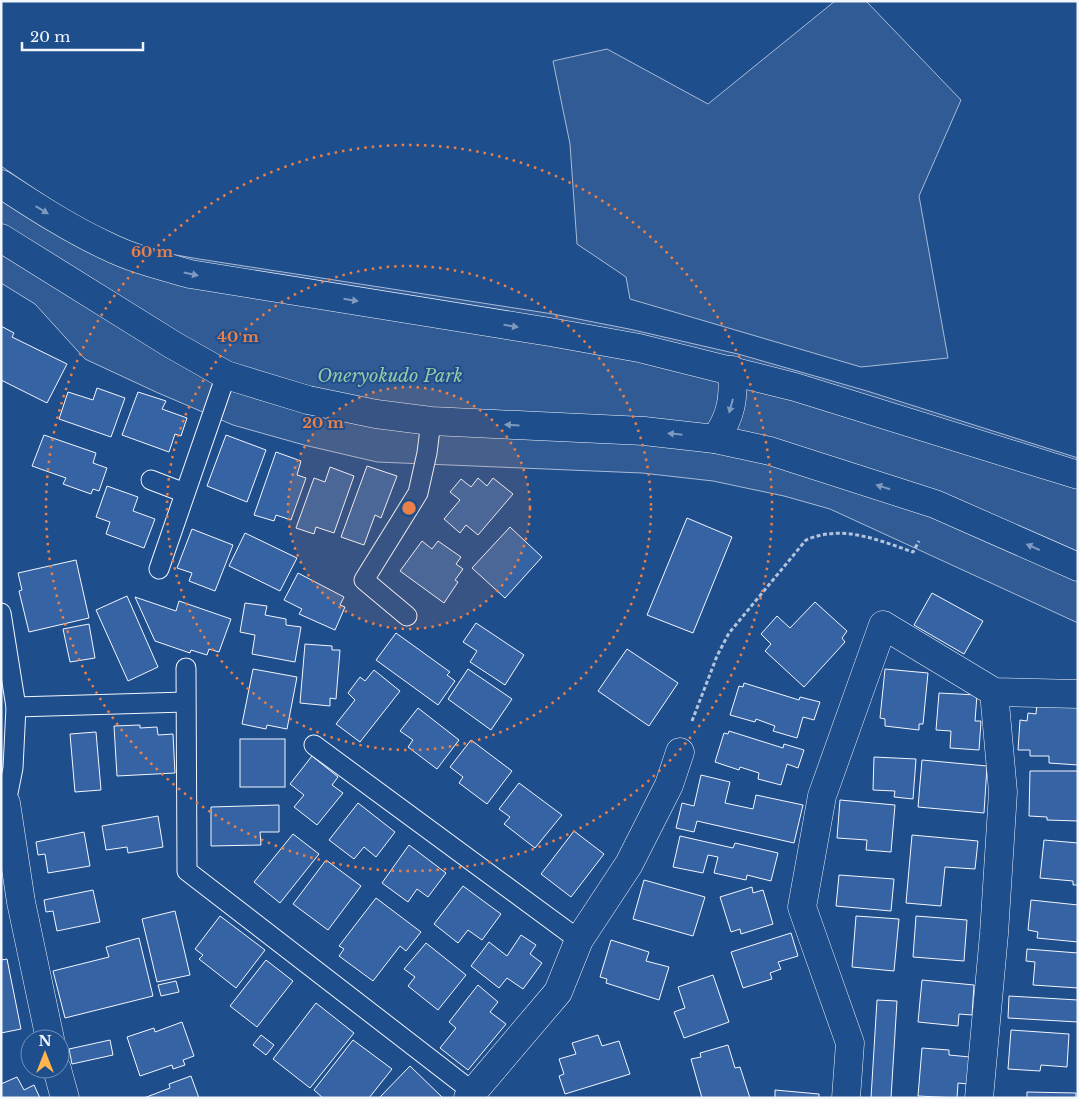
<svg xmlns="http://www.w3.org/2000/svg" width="1079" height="1099" viewBox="0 0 1079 1099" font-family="'Libre Baskerville',serif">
	<rect width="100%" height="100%" fill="#1f4e8c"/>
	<!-- green -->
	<g fill="#305b95" stroke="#a8bbd7">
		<path d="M835,1H866L961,100L919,196L948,358L861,367L630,299L626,277L577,244L570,144L553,61L607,49L708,104Z"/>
		<path d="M1,166C48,198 96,232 150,249C166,254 183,256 199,259L553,314L629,329L738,354L867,391L1078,458V623L830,509L784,496L713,481L642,473L377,462L304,445L233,425L156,392L85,359L35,304L1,283Z"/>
	</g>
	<!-- building -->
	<g fill="#3563a3" stroke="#f2f6ff">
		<path d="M1,326L14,333L12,337L67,364L47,403L1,380Z"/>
		<path d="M97,388L125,398L111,437L59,419L68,392L93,400Z"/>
		<path d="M138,392L166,401L162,409L187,418L181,436L175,434L169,452L122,435Z"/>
		<path d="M44,435L96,453L93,463L107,468L99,491L93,489L91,494L63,484L66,478L32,466Z"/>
		<path d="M226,435L266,450L247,502L207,486Z"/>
		<path d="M276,452L301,461L297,475L306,478L291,520L276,515L274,521L254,515Z"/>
		<path d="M367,466L397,476L381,518L375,515L364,545L341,537Z"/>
		<path d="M330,467L354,476L334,533L316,527L314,534L296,528L314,478L325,482Z"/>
		<path d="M478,478L487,486L493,478L513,494L478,535L466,525L460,533L444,519L460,500L450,492L461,479L471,487Z"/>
		<path d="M107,486L138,497L133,511L155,519L144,548L106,534L110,522L96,517Z"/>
		<path d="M687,518L732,537L693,633L647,615Z"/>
		<path d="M510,527L542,557L505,598L472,568Z"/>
		<path d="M192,529L233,545L215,591L189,581L192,573L177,568Z"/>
		<path d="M245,533L297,558L280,591L229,566Z"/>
		<path d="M422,541L432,549L438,541L461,557L456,564L463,569L455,580L458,582L444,603L400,571Z"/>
		<path d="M76,560L89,618L29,632L19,591L22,590L18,573Z"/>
		<path d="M298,573L344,597L340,605L345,607L335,630L299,614L302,609L284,600Z"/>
		<path d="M932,593L983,621L964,654L914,625Z"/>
		<path d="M127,596L158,667L128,681L96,610Z"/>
		<path d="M135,597L176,611L179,601L231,619L219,652L209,649L207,655L191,650L190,653L155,641Z"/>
		<path d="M815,602L847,631L842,638L845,642L804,687L765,651L771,644L761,634L777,616L790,628Z"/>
		<path d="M245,603L267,606L265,615L286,619V625L301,627L295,662L252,654L255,635L240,632Z"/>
		<path d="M476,623L524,655L505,685L470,662L477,651L463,642Z"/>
		<path d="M89,624L95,658L70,662L63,629Z"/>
		<path d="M396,633L450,672L447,675L455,681L438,705L376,660Z"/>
		<path d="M305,644L332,646V650H340L336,699L330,698V706L300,703Z"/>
		<path d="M627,649L678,683L649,726L598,691Z"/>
		<path d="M253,669L297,677L287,729L267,725L266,729L242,724Z"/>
		<path d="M468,669L512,699L491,730L448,699Z"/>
		<path d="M885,669L928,673L923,724H919V730L885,726V719L880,718Z"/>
		<path d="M374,670L400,691L360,742L336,724L355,700L348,693L360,677L365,681Z"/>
		<path d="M744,683L799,700L800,697L820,702L814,720L803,717L797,738L773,731L775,726L756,719L755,722L730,715L739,686L743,687Z"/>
		<path d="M939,693L977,695L975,721H981L979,750L950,748L951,731L936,730Z"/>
		<path d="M1037,703L1078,705V765L1049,763V756H1030V750H1018L1020,720L1027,721L1028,713L1036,714Z"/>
		<path d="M418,708L459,740L437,769L408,747L413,740L400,731Z"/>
		<path d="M140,725V728L157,727L158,735L173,734L175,773L117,776L114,726Z"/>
		<path d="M729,731L783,748L784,744L804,750L798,768L787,764L781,785L758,779L759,773L740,767L739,770L715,762L724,733L728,734Z"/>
		<path d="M96,732L101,790L75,792L70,734Z"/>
		<rect x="240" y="739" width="45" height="48"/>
		<path d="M471,740L512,771L487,804L459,783L463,777L450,767Z"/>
		<path d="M312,756L338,777L332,785L343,793L317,825L294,807L304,795L290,784Z"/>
		<path d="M874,757L916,759L913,799L894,797L895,791L873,790Z"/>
		<path d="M922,760L987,766L984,813L918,807Z"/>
		<path d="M1030,771H1078V821L1047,820V817L1029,816Z"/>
		<path d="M701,775L730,782L725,803L753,809L756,795L803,805L794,843L697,821L694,832L676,828L682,803L694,806Z"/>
		<path d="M519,783L562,815L535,848L504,824L510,817L499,809Z"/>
		<path d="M840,800L895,805L891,852L866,850L867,840L837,838Z"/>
		<path d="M358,803L395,832L376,857L364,847L354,859L329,840Z"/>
		<path d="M279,805V832H260L261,845L211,846V807Z"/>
		<path d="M158,816L163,847L128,853L127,847L106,850L102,826Z"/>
		<path d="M574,831L604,854L571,897L541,874Z"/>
		<path d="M84,832L90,866L48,873L45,854L38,855L36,842Z"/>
		<path d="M293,834L319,854L280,903L254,882Z"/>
		<path d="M912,835L978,841L975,869L945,867L941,906L906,903Z"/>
		<path d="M680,836L733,848L735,843L778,853L771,881L747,875L746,880L714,873L718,857L708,855L703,873L673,867Z"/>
		<path d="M1044,840L1078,843V885H1073V881L1040,878Z"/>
		<path d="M409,845L446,873L428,897L417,889L408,902L382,883Z"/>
		<path d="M326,860L361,886L328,930L293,904Z"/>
		<path d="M839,875L894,879L891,911L836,906Z"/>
		<path d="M644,880L705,897L693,936L633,919Z"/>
		<path d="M463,886L501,914L482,940L468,930L458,943L434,924Z"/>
		<path d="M752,887L753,893L763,890L773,924L741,934L740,929L731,932L720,897Z"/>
		<path d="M93,890L100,922L57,931L53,911L46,912L44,900Z"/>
		<path d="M376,898L421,932L406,951L400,946L373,981L339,956L344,949L339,946Z"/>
		<path d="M1031,900L1078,905V942L1037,938L1038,932L1028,930Z"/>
		<path d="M175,911L190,975L157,982L142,919Z"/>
		<path d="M220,916L265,950L236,988L199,959L203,955L195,949Z"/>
		<path d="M856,916L899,919L894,971L852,967Z"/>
		<path d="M916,916L967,920L964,961L913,957Z"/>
		<path d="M791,933L798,956L778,962L781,969L770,973L772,979L743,988L731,952Z"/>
		<path d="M521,935L536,945L530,954L542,963L523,989L507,978L499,988L471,966L489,942L507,956Z"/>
		<path d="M139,938L153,996L65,1018L53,971L109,957L106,947Z"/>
		<path d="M611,940L649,952L646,961L669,967L659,1000L606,983L607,979L600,977Z"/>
		<path d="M426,943L466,975L438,1010L408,986L415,977L404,969Z"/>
		<path d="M1027,949L1078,953V988L1033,985L1035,962L1026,961Z"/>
		<path d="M7,959L21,1029L1,1033V960Z"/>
		<path d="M266,960L293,981L257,1027L230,1006Z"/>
		<path d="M713,975L729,1022L684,1038L674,1012L685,1008L678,987Z"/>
		<path d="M922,980L974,985L972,1015L959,1014L958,1026L918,1022Z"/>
		<path d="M176,981L179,992L161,996L158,985Z"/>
		<path d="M478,985L498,1002L490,1012L506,1024L468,1070L440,1048L456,1028L449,1022Z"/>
		<path d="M1009,996L1078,1000V1022L1008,1018Z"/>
		<path d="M877,1000L897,1001L891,1098H871Z"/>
		<path d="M316,1003L354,1033L310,1088L273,1059Z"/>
		<path d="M182,1022L194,1056L183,1060L185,1065L173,1069L172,1065L140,1076L127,1037L154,1028L155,1032Z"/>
		<path d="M1011,1030L1069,1034L1067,1067L1041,1065L1040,1071L1008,1069Z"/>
		<path d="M261,1035L274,1045L266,1055L253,1045Z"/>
		<path d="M598,1035L602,1046L619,1041L630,1074L565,1094L559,1076L564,1074L559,1059L576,1054L572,1043Z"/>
		<path d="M110,1040L113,1055L72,1064L69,1049Z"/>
		<path d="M353,1040L392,1069L369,1098H323L314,1090Z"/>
		<path d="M728,1045L735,1068L740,1067L750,1098H702L691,1059L701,1057L700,1053Z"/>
		<path d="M922,1048L949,1050V1055L970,1057L968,1084L958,1083L957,1098L918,1096Z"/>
		<path d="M410,1066L443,1098H379Z"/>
		<path d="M191,1076L199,1098H144L170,1088L169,1084Z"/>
		<path d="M17,1077L24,1090L34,1085L40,1098H1V1084Z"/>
		<path d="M775,1090L819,1094V1098H775Z"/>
		<path d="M1027,1092L1076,1093V1098H1027Z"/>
	</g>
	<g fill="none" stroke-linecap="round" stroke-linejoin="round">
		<!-- service casing -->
		<g stroke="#f2f6ff" stroke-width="21">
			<g id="service">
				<path d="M151,480L185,493"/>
				<path d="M159,569L226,375"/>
				<path d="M1,613L16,707L13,768L6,803"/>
				<path d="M407,616L364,580L418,493L427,453L431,421"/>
				<path d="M186,668L187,871L473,1092"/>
				<path d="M16,707L185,702"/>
				<path d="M314,745L579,940"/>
			</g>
		</g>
		<!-- minor casing -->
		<g stroke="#f2f6ff" stroke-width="29">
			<g id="minor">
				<path d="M1,184C35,206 70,229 107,246C133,259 162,266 190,274L550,332L639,348L795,387L1078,475"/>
				<path d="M1,238L173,345L226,375L308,400L376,414L431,421L644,431L715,439L770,451L935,504L1078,567"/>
				<path d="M715,439C732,416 734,397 732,370"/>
				<path d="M1,803H6L21,902L50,1039"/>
				<path d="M57,1069L65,1098"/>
				<path d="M468,1098L558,992L579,940L629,864L669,785L680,752"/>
				<path d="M846,1098L850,1043L802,907L822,796L883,625L994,692L1078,694"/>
				<path d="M979,1098L994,934L1003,792L994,692"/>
			</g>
		</g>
		<!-- path -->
		<path stroke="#b3c4dc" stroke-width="3" stroke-dasharray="4 2.5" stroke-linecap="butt" d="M692,721L717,656L729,633L806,540C842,524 878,540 913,552L919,541"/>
		<!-- service -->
		<use href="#service" stroke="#1f4e8c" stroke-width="19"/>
		<!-- minor -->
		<use href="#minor" stroke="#1f4e8c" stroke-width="28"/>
	</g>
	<!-- one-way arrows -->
	<defs><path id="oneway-solid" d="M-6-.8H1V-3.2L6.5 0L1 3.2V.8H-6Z" transform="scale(1.25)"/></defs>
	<g fill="#7e9ac0">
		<use href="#oneway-solid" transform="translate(42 210) rotate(31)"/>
		<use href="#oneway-solid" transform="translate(191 274) rotate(12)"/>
		<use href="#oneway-solid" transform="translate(351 300) rotate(9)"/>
		<use href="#oneway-solid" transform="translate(511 326) rotate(9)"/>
		<use href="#oneway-solid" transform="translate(731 406) rotate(105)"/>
		<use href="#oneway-solid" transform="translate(512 425) rotate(-177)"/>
		<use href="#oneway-solid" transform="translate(675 434) rotate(-174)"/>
		<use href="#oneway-solid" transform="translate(883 487) rotate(-162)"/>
		<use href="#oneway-solid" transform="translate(1033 547) rotate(-156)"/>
	</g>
	<!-- distance rings -->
	<circle cx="409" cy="508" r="121" fill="#ea8049" fill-opacity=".12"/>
	<g fill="none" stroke="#ea8049" stroke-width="2.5" stroke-dasharray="2.5 5">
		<circle cx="409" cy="508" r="121"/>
		<circle cx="409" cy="508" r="242"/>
		<circle cx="409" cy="508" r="363"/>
	</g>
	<g text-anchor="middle" stroke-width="4" stroke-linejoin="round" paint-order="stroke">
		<!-- park labels -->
		<g font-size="18" font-style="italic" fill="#97c8a6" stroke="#1f4e8c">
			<text x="390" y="382">Oneryokudo Park</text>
		</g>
	</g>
	<circle cx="409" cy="508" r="8" fill="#ea8049" stroke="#1f4e8c" stroke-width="2.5"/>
	<g font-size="15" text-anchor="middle" font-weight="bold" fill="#ea8049" stroke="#1f4e8c" stroke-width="4" stroke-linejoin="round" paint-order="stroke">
		<text x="152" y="257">60 m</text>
		<text x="238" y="342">40 m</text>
		<text x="323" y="428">20 m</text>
	</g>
	<!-- border -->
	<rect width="1079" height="1099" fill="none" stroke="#f2f6ff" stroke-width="5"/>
	<!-- north arrow -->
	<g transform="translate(45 1054)"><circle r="24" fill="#1f4e8c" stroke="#7391ba"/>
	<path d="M0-4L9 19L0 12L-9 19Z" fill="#ffb74d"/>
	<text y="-8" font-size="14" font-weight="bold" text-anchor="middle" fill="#f2f6ff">N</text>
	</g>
	<!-- scale -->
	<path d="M22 42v8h121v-8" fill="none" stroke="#f2f6ff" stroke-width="2.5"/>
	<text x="30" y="42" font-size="15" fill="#f2f6ff" stroke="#1f4e8c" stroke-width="4" paint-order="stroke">20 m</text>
</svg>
